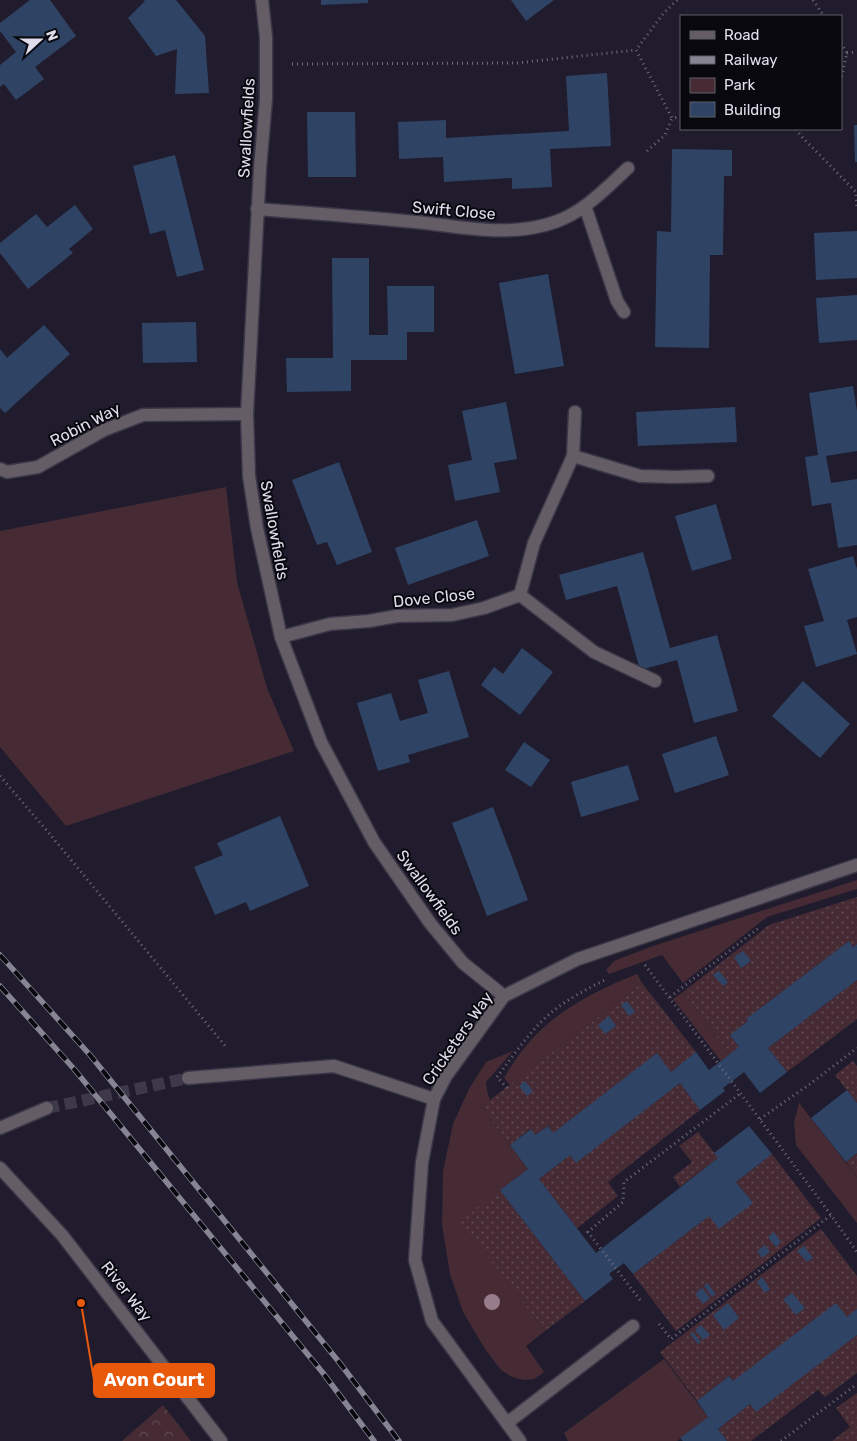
<svg xmlns="http://www.w3.org/2000/svg" width="857" height="1441" viewBox="0 0 857 1441" font-family="Rubik,sans-serif">
	<defs>
		<pattern id="forest-crowns" width="20" height="18" patternUnits="userSpaceOnUse" patternTransform="scale(1.25)"><rect width="20" height="18" fill="#462b34"/><path d="M2 6a3 3 0 1 1 6 0M12 15a3 3 0 1 1 6 0" fill="none" stroke="#604952"/></pattern>
		<pattern id="garden-dots" width="8" height="8" patternUnits="userSpaceOnUse" patternTransform="scale(1.25)"><rect width="8" height="8" fill="#462b34"/><path d="M2 2h.1M6 6h.1" fill="none" stroke="#604952" stroke-width="1.8" stroke-linecap="round"/></pattern>
	</defs>
	<rect width="100%" height="100%" fill="#201c2e"/>
	<!-- green -->
	<g fill="#462b34">
		<path d="M226,487L237,582L267,688L294,751L66,826L0,747V531Z"/>
		<path d="M857,880V889L767,917L683,983L662,955L609,974L606,970L614,961L650,947Z"/>
		<path d="M637,974L642,983L510,1085L504,1078C535,1022 580,997 637,974Z"/>
		<path d="M683,992L730,1054L721,1061L673,999Z"/>
		<path d="M513,1051L486,1082L487,1091L490,1100L481,1107L528,1169L461,1221L545,1331L526,1346L544,1372L534,1379L524,1380L512,1377L501,1370L485,1349L463,1312L450,1274L442,1225L443,1171L453,1124L469,1089L486,1062Z"/>
		<path d="M799,1103L857,1177V1223L796,1145L794,1122Z"/>
		<path d="M664,1359L708,1417L677,1441H568L564,1433Z"/>
	</g>
	<!-- forest -->
	<path fill="url(#forest-crowns)" d="M163,1405L191,1441H122Z"/>
	<!-- garden -->
	<g fill="url(#garden-dots)">
		<path d="M857,897V944L853,947L848,942L746,1019L748,1021L730,1035L739,1047L730,1054L683,992L769,925Z"/>
		<path d="M857,980V1019L787,1072L768,1048Z"/>
		<path d="M642,983L696,1052L671,1072L657,1054L553,1133L548,1126L535,1135L530,1129L510,1145L481,1107Z"/>
		<path d="M853,1061L857,1066V1103L835,1075Z"/>
		<path d="M680,1083L700,1110L608,1182L618,1196L577,1228L539,1179L570,1155L576,1162Z"/>
		<path d="M698,1132L718,1158L680,1187L673,1177L692,1162L679,1146Z"/>
		<path d="M857,1153V1177L846,1162Z"/>
		<path d="M772,1154L821,1218L676,1331L633,1274L709,1216L752,1202L736,1182Z"/>
		<path d="M500,1190L585,1301L545,1331L460,1221Z"/>
		<path d="M821,1229L857,1276V1309L847,1317L733,1381L729,1376L697,1401L660,1352Z"/>
		<path d="M857,1335V1373L825,1397L818,1390L751,1441H727L718,1429L750,1404Z"/>
		<path d="M857,1393V1441H832L850,1427L836,1408Z"/>
	</g>
	<!-- building -->
	<g fill="#2f4365">
		<path d="M30,0H50L76,36L35,67L44,79L16,100L4,84L0,87V65L16,52L0,31V23Z"/>
		<path d="M143,0H176L205,36L209,93L175,94L177,49L156,56L128,18L145,1Z"/>
		<path d="M321,0H368V3L321,5Z"/>
		<path d="M511,0H554L526,21Z"/>
		<path d="M607,73L611,146L550,149L552,187L512,189V178L444,182L443,157L399,159L398,122L446,120V138L569,131L566,76Z"/>
		<path d="M307,112H355L356,177H308Z"/>
		<path d="M854,125H857V162H855Z"/>
		<path d="M672,149L732,150V176H724L723,255H710L709,348L655,347L657,231L671,232Z"/>
		<path d="M175,155L204,270L177,277L165,230L150,234L133,166Z"/>
		<path d="M75,205L93,229L69,249L73,253L28,289L0,253V243L36,214L47,227Z"/>
		<path d="M857,231V278L816,280L814,233Z"/>
		<path d="M332,258H369V335H388L387,286H434V332H407V360H351V391L287,392L286,358H333Z"/>
		<path d="M548,274L564,366L515,374L499,283Z"/>
		<path d="M857,295V340L819,343L816,298Z"/>
		<path d="M196,322L197,362L143,363L142,323Z"/>
		<path d="M44,325L70,354L5,413L0,408V349L7,358Z"/>
		<path d="M853,386L857,411V451L826,456L831,483L857,479V545L838,548L831,503L812,506L805,457L818,455L809,393Z"/>
		<path d="M506,402L517,459L494,463L500,492L455,501L448,465L472,460L462,411Z"/>
		<path d="M735,407L737,442L638,446L636,412Z"/>
		<path d="M339,462L372,552L337,565L327,542L317,545L292,480Z"/>
		<path d="M716,504L732,559L692,571L675,516Z"/>
		<path d="M477,520L489,556L408,585L395,548Z"/>
		<path d="M643,552L670,648L717,635L738,711L694,723L677,660L640,670L617,586L566,600L559,575Z"/>
		<path d="M853,556L857,569V617L847,620L857,654L816,667L804,626L824,621L808,569Z"/>
		<path d="M522,648L553,672L520,715L481,685L494,667L503,674Z"/>
		<path d="M449,671L469,737L408,755L410,762L378,771L357,703L391,693L400,721L428,713L418,680Z"/>
		<path d="M803,681L850,724L820,758L772,716Z"/>
		<path d="M716,736L729,775L675,793L662,754Z"/>
		<path d="M524,742L550,760L531,787L505,770Z"/>
		<path d="M628,765L639,800L581,817L571,782Z"/>
		<path d="M493,807L528,900L487,916L452,823Z"/>
		<path d="M280,816L309,886L250,911L246,902L215,915L194,867L223,855L217,843Z"/>
		<path d="M849,941L853,947L857,944V980L768,1048L787,1072L760,1093L744,1072L723,1088L725,1091L700,1110L680,1083L576,1163L570,1155L539,1179L596,1253L718,1158L714,1153L749,1126L772,1154L736,1182L753,1203L719,1229L709,1216L633,1274L624,1263L609,1274L613,1279L585,1301L500,1190L528,1169L510,1145L531,1129L535,1135L548,1126L553,1133L657,1053L671,1072L696,1052L709,1070L739,1047L730,1035L748,1021L746,1019Z"/>
		<path d="M743,951L751,961L741,968L734,957Z"/>
		<path d="M719,971L728,982L723,986L713,975Z"/>
		<path d="M627,1001L635,1012L629,1016L621,1005Z"/>
		<path d="M609,1016L616,1026L605,1034L598,1025Z"/>
		<path d="M525,1081L533,1091L527,1096L519,1086Z"/>
		<path d="M847,1090L857,1103V1153L846,1162L811,1118Z"/>
		<path d="M774,1232L781,1242L776,1247L768,1237Z"/>
		<path d="M765,1245L770,1252L762,1258L757,1251Z"/>
		<path d="M804,1246L813,1258L807,1262L797,1251Z"/>
		<path d="M762,1277L770,1289L765,1293L757,1282Z"/>
		<path d="M707,1283L716,1294L712,1297L704,1286Z"/>
		<path d="M702,1288L710,1298L703,1304L695,1294Z"/>
		<path d="M792,1293L805,1308L796,1315L783,1299Z"/>
		<path d="M728,1303L739,1318L724,1330L713,1315Z"/>
		<path d="M836,1303L847,1317L857,1309V1335L756,1412L750,1404L718,1429L727,1441H683L680,1438L708,1417L697,1401L729,1376L733,1381Z"/>
		<path d="M701,1325L710,1335L703,1340L695,1330Z"/>
		<path d="M693,1332L701,1342L698,1344L690,1334Z"/>
	</g>
	<g fill="none" stroke-linecap="round" stroke-linejoin="round">
		<!-- minor-tunnel -->
		<path stroke="#3d394a" stroke-width="12" stroke-dasharray="12 6" stroke-linecap="butt" d="M47,1108L188,1078"/>
		<!-- minor casing -->
		<g stroke="#3b3748" stroke-width="15">
			<g id="minor">
				<path d="M262,0L266,37V99L260,168L247,414L249,476L257,528L281,637L321,742L374,842L430,923L463,963L504,996"/>
				<path d="M585,206L617,301L624,312"/>
				<path d="M257,209C310,213 363,217 416,222C464,227 509,238 555,222C584,212 606,188 628,168"/>
				<path d="M573,456L640,476L675,477L708,476"/>
				<path d="M0,469L7,472L38,467L104,430L143,415L247,414"/>
				<path d="M520,595L534,543L573,456L575,412"/>
				<path d="M281,637L330,624L369,621L397,616L452,615L484,608L520,595L594,652L655,681"/>
				<path d="M188,1078L334,1066L434,1099"/>
				<path d="M0,1128L47,1108"/>
				<path d="M0,1168L62,1235L221,1441"/>
				<path d="M507,1423L633,1326"/>
				<path d="M520,1441L432,1321L415,1260L422,1162L434,1099L446,1076L504,996L578,959L857,865"/>
			</g>
		</g>
		<!-- path -->
		<g stroke="#706c7c" stroke-width="3" stroke-dasharray="1 4" stroke-linecap="butt">
			<path d="M677,0L663,14L636,50L672,118L681,117"/>
			<path d="M813,0L824,16"/>
			<path d="M841,43L847,53L841,79"/>
			<path d="M847,53L857,52"/>
			<path d="M292,64L517,63L636,50"/>
			<path d="M796,129L801,136L856,192L857,209"/>
			<path d="M647,151L665,135L672,118"/>
			<path d="M0,776L48,832L227,1048"/>
			<path d="M645,965L831,1215L857,1252"/>
			<path d="M670,997L760,927"/>
			<path d="M507,1088L497,1077C514,1055 531,1029 553,1011C568,999 590,987 607,979"/>
			<path d="M760,1119L810,1084L857,1048"/>
			<path d="M640,1300L588,1232L623,1202L624,1182L741,1093"/>
			<path d="M659,1324L671,1339L831,1215"/>
			<path d="M781,1441L857,1384"/>
		</g>
		<!-- minor -->
		<use href="#minor" stroke="#645d65" stroke-width="12"/>
		<!-- rail casing -->
		<g stroke="#878493" stroke-width="5.5">
			<g id="rail">
				<path d="M0,955L90,1055L339,1362L399,1441"/>
				<path d="M0,986L74,1069L323,1373L374,1441"/>
			</g>
		</g>
		<!-- rail -->
		<use href="#rail" stroke="#09080f" stroke-width="4" stroke-dasharray="11" stroke-linecap="butt"/>
	</g>
	<!-- trees -->
	<circle fill="#977c8c" cx="492" cy="1302" r="8"/>
	<g text-anchor="middle" stroke-width="4" stroke-linejoin="round" paint-order="stroke">
		<!-- street labels -->
		<g font-size="16" fill="#e0deea" stroke="#09080f">
			<text transform="translate(246 128) rotate(-87)" y="6">Swallowfields</text>
			<text transform="translate(454 210) rotate(5)" y="6">Swift Close</text>
			<text transform="translate(85 424) rotate(-27)" y="6">Robin Way</text>
			<text transform="translate(275 530) rotate(80)" y="6">Swallowfields</text>
			<text transform="translate(434 597) rotate(-6)" y="6">Dove Close</text>
			<text transform="translate(430 892) rotate(54)" y="6">Swallowfields</text>
			<text transform="translate(457 1038) rotate(-55)" y="6">Cricketers Way</text>
			<text transform="translate(127 1291) rotate(52)" y="6">River Way</text>
		</g>
	</g>
	<!-- callouts -->
	<path fill="none" stroke="#e8590c" stroke-width="2" d="M81 1303L94 1380"/>
	<circle fill="#e8590c" stroke="#09080f" stroke-width="2" cx="81" cy="1303" r="5"/>
	<rect fill="#e8590c" stroke="#e8590c" stroke-width="2" x="94" y="1364" width="120" height="33" rx="5"/>
	<g font-size="18" text-anchor="middle" font-weight="bold" fill="#fff">
		<text x="154" y="1386">Avon Court</text>
	</g>
	<!-- legend -->
	<rect x="680" y="15" width="162" height="115" fill="#09080f" stroke="#5f5e67"/>
	<rect x="690" y="31" width="25" height="8" fill="#645d65" stroke="#5f5e67"/>
	<text x="724" y="40" font-size="15" fill="#e0deea">Road</text>
	<rect x="690" y="56" width="25" height="8" fill="#878493" stroke="#5f5e67"/>
	<text x="724" y="65" font-size="15" fill="#e0deea">Railway</text>
	<rect x="690" y="78" width="25" height="15" fill="#462b34" stroke="#5f5e67"/>
	<text x="724" y="90" font-size="15" fill="#e0deea">Park</text>
	<rect x="690" y="102" width="25" height="15" fill="#2f4365" stroke="#5f5e67"/>
	<text x="724" y="115" font-size="15" fill="#e0deea">Building</text>
	<!-- north arrow -->
	<g transform="translate(40 40) rotate(69)" stroke="#09080f" stroke-width="4" paint-order="stroke">
	<path d="M0-4L9 19L0 12L-9 19Z" fill="#e0deea"/>
	<text y="-8" font-size="14" font-weight="bold" text-anchor="middle" fill="#e0deea">N</text>
	</g>
</svg>
